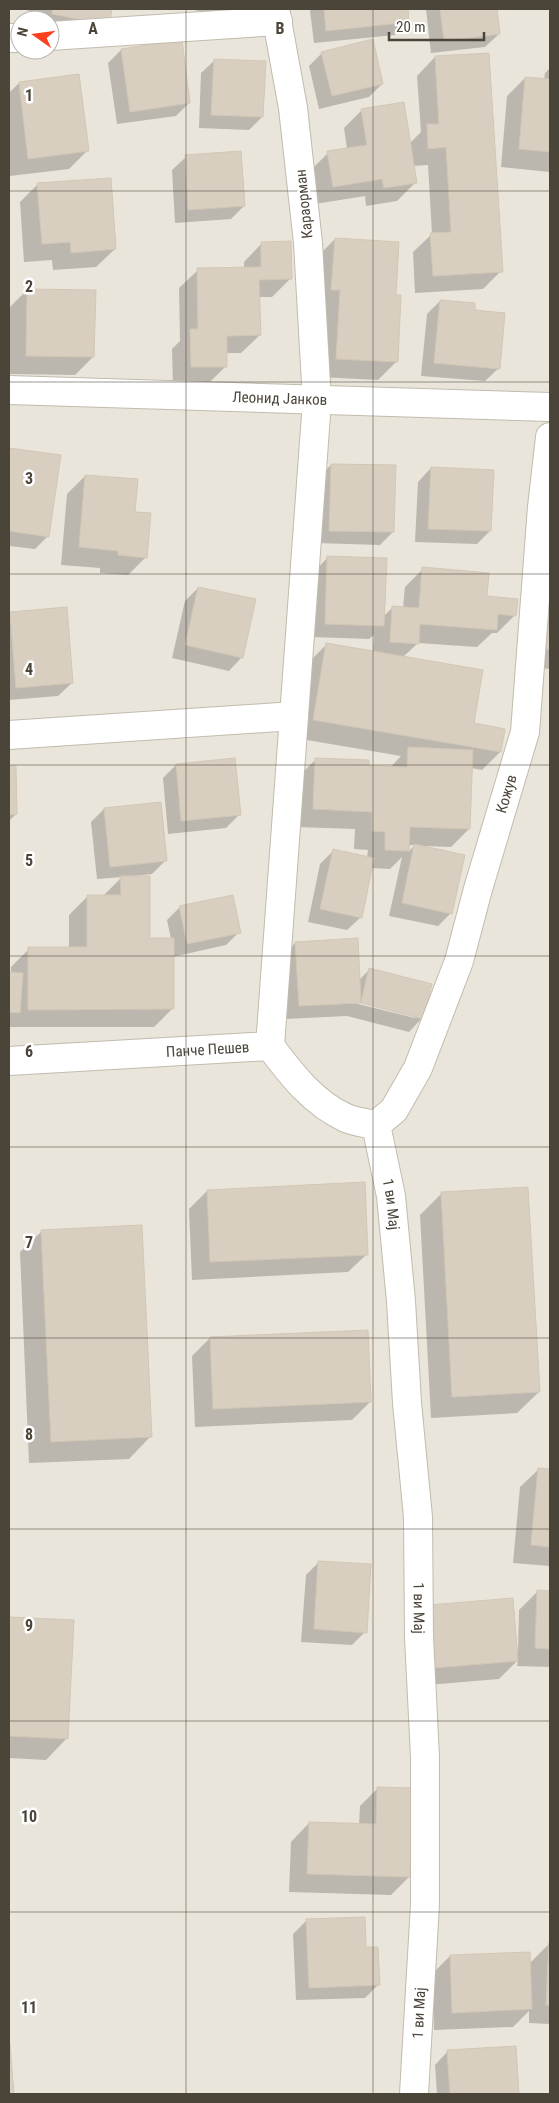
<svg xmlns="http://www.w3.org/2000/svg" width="559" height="2103" viewBox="0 0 559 2103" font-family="'Roboto Condensed',sans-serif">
	<rect width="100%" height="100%" fill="#f6f3ec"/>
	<!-- residential -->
	<path fill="#eae5da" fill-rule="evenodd" d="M9,9H550V2094H9ZM20,20H50V50H20Z"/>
	<!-- shadow -->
	<g fill="#0003" fill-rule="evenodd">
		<path d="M20,9H111L108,24L50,35V20H38L39,13Z"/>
		<path d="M189,9H241L231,18Z"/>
		<path d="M312,9H406L408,21L395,35L314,43L310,11Z"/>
		<path d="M426,9H496L499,34L485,47L431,53Z"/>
		<path d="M121,50L189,103L176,116L117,124L108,63Z"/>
		<path d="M322,53L382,84L369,97L319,109L309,66Z"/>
		<path d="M435,57L501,271L483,289L415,293L413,252L432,234L428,165L413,166L415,183L397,201L366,206L365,196L315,204L310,171L328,153L347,149L344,128L362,110L409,144L421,132L417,76Z"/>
		<path d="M215,60L262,117L249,130L199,128L201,73Z"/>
		<path d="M550,68V172L501,167L507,96L525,78L544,80L545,73Z"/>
		<path d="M19,83L87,151L69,169L10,176L9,93Z"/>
		<path d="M186,157L244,206L231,219L175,223L172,170Z"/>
		<path d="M38,184L115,249L96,267L53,270L52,260L24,262L20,202Z"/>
		<path d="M335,239L395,296L396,362L378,380L319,377L317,257Z"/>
		<path d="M262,243L290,279L272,297H259L260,335L241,353H226V366L208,384L173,385L172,349L180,341L179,288L198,270L244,269V262Z"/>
		<path d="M27,290L93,357L75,375L9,374V308Z"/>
		<path d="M440,301L473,311L499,368L485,381L421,376L427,314Z"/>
		<path d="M9,449L60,456L48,536L35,549L9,546Z"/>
		<path d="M331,465L393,532L380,545L316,543L318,478Z"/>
		<path d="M431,468L490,531L477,544L415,542L418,482Z"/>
		<path d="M85,476L146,557L128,575L100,573V568L61,565L67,494Z"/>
		<path d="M328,557L383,617L393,607L403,608L405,587L423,569L486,597L515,615L497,633H492L477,647L418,643L403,657L500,752L482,770L471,768L469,829L451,847L424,846L451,913L438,926L389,916L402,857L390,869L371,868L361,917L347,930L308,922L320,864L333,851L367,858L368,850L354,849L355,829L296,827L298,777L316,759L367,767L390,768L401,756L295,738L309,662L327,644L373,652L374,635L369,639L312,637L315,571ZM408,845H415L408,852Z"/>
		<path d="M198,588L242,657L229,671L172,658L185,601Z"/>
		<path d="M550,612V669L529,667L531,637L549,619Z"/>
		<path d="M11,613L72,683L58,696L9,700V615Z"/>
		<path d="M176,765L239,815L226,828L168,834L163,778Z"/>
		<path d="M15,767L16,814L9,821V768Z"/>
		<path d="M104,809L165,861L152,874L134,876L149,939H171L167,920L180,907L239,932L226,945L172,957V1009L154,1027H10L9,973H11V967L29,949H69V915L87,897L103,896L122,877L97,879L91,822Z"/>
		<path d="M295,943L359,980L370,969L422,1018L409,1032L347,1016L286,1019L282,956ZM355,1000L415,1016V1018L354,1003Z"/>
		<path d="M207,1191L367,1254L348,1272L192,1280L189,1209Z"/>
		<path d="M442,1193L539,1392L517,1413L431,1418L420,1215Z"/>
		<path d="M42,1231L150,1437L129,1459L29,1463L20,1252Z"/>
		<path d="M210,1338L370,1402L352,1420L195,1427L192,1356Z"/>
		<path d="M539,1469L550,1470V1566L513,1563L520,1487Z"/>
		<path d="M319,1562L365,1632L352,1645L301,1642L306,1575Z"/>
		<path d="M538,1591L550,1592V1667L517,1666L518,1660L499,1679L416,1686L411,1624L518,1651L519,1610Z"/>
		<path d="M9,1618L72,1621L67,1738L46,1760L9,1758Z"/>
		<path d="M378,1788L409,1877L391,1895L289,1892L291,1842L309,1823L359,1825L360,1806Z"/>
		<path d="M307,1920L365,1949L379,1984L365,1998L296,2000L293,1934Z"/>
		<path d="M550,1943V2024L529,2023V2011L513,2027L434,2030L432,1974L450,1956L530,1963Z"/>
		<path d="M9,2046L13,2094H9Z"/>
		<path d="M515,2047L518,2094H437L435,2065L448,2051Z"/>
	</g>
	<!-- building -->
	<g fill="#d8cfc1" stroke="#d3c7b4">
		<path d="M53,9H112L109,25L52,14Z"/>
		<path d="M324,9H408L409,22L326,31Z"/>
		<path d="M440,9H497L500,34L444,41Z"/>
		<path d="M373,39L383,84L332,96L321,52Z"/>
		<path d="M182,40L190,103L130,112L121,49Z"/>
		<path d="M489,53L503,272L433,276L430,233L451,232L446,147L428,149L427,124H439L435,56Z"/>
		<path d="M214,59L266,61L263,117L211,115Z"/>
		<path d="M79,74L89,151L28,159L19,82Z"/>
		<path d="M525,77L550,79V152L519,149Z"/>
		<path d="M404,102L417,183L384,188L382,179L333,187L327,151L367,145L361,109Z"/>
		<path d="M241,151L245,206L188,210L185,155Z"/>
		<path d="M111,178L116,249L71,253L70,242L42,244L37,183Z"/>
		<path d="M335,238L399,242L396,295H401L398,362L336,359L340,290H331Z"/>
		<path d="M291,241L292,279L259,280L261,335L227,336V367H191L190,329H198L197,268L261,267V242Z"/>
		<path d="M27,289L96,290L94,357L26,356Z"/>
		<path d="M440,300L475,303V310L505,313L500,369L434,363Z"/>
		<path d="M9,448L61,455L49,537L9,531Z"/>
		<path d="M331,464L396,465L394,532L329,531Z"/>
		<path d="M431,467L494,470L491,531L428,529Z"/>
		<path d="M85,475L138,479L135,512L151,513L147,558L118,555V551L79,547Z"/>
		<path d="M327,556L387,558L384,626L325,624Z"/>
		<path d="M422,567L489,573L487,596L518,599L516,616L498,614L497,630L420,624L419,644L390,642L392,606L419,608Z"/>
		<path d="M198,587L256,599L243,658L185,645Z"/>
		<path d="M67,607L73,683L16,688L10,612Z"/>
		<path d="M549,617L550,618V650L546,649Z"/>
		<path d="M326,643L483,670L474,723L505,729L501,752L313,720Z"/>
		<path d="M408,747L473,750L470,829L410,827L409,851L385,850V832L372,831V812L313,809L315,758L369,760V766L407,767Z"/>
		<path d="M235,758L241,815L181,821L176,764Z"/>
		<path d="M9,766H16L17,814L9,815Z"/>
		<path d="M161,802L167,861L110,867L104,808Z"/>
		<path d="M414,844L465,855L452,914L402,903Z"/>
		<path d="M333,849L374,858L362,918L320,909Z"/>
		<path d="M120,876H150V938H174V1009L28,1010V947H87V895H121Z"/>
		<path d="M233,895L241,933L187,944L179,906Z"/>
		<path d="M358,938L361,1003L299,1006L295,942Z"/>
		<path d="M369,968L432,984L423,1019L361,1003Z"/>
		<path d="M9,972L23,973L20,1013L9,1012Z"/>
		<path d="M365,1182L368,1255L210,1262L207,1190Z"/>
		<path d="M528,1187L540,1392L452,1397L441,1192Z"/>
		<path d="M142,1225L152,1437L51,1442L41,1230Z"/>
		<path d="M368,1330L371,1402L213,1409L210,1337Z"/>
		<path d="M538,1468L550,1469V1547L531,1545Z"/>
		<path d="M318,1561L371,1564L367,1633L314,1629Z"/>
		<path d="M537,1590L550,1591V1649L535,1648Z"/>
		<path d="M513,1598L518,1661L433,1668L429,1605Z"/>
		<path d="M9,1617L74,1620L68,1739L9,1736Z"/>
		<path d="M377,1787L413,1788L410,1877L307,1874L309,1822L376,1824Z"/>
		<path d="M365,1917L366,1947H378L380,1985L309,1988L306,1919Z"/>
		<path d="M549,1942H550V2006L546,2005Z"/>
		<path d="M530,1952L532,2009L452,2013L450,1955Z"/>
		<path d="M9,2044H10L14,2094H9Z"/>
		<path d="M516,2046L519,2094H450L447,2050Z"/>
	</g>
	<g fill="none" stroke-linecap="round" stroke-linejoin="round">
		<!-- street casing -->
		<g stroke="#c2bbae" stroke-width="30">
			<g id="street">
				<path d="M50,36L278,21"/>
				<path d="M9,38H20"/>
				<path id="s1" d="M9,390L550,407"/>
				<path d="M9,735L294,716"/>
				<path d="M270,1046L317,401L308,243L293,108L275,9"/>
				<path d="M270,1046C291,1074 313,1103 346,1118C355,1122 366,1123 376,1125"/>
				<path id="s2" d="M9,1061L270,1046"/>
				<path id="s3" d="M376,1125L391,1196L401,1301L407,1403L418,1517L419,1637L425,1757V1904L414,2094"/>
				<path id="s4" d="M376,1125L394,1110L418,1068L459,961L478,889L525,732L542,507L550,437"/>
			</g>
		</g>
		<!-- street -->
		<use href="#street" stroke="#fff" stroke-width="28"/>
	</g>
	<!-- grid -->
	<path fill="none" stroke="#4b4439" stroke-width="1" stroke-opacity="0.55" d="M186,9V2094M373,9V2094M9,191H550M9,382H550M9,574H550M9,765H550M9,956H550M9,1147H550M9,1338H550M9,1529H550M9,1721H550M9,1912H550"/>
	<g text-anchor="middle" stroke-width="5" stroke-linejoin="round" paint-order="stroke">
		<!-- street labels -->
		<g font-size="15" fill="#4b4439" stroke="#fff">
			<text transform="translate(304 204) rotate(-96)" y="5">Караорман</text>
			<text dy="5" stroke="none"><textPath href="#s1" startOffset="271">Леонид Јанков</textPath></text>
			<text dy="5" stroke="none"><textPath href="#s4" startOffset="360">Кожув</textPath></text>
			<text dy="5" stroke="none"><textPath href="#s2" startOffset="199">Панче Пешев</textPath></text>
			<text dy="5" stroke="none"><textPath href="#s3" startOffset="81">1 ви Мај</textPath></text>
			<text dy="5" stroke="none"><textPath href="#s3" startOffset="486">1 ви Мај</textPath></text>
			<text transform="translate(419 2013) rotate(-87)" y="5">1 ви Мај</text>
		</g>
	</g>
	<g font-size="16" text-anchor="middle" font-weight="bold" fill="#4b4439" stroke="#fff" stroke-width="5" stroke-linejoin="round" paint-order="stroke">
		<text x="93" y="34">A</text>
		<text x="280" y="34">B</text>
		<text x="29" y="101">1</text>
		<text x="29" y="292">2</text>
		<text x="29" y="484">3</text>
		<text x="29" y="675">4</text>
		<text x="29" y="866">5</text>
		<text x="29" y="1057">6</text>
		<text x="29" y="1248">7</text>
		<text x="29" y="1440">8</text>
		<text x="29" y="1631">9</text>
		<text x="29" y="1822">10</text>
		<text x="29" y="2013">11</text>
	</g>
	<!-- border -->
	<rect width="559" height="2103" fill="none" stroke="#4b4439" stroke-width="20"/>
	<!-- north arrow -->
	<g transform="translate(35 35) rotate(284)"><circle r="24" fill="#ffffff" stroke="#b7b4b0"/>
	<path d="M0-4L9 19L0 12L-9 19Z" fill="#fc3f1d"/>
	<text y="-8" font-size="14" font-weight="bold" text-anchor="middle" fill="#4b4439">N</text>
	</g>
	<!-- scale -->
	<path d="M389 32v8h95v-8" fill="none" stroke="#4b4439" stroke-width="2.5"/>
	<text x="396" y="32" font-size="15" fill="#4b4439" stroke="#ffffff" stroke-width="4" paint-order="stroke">20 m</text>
</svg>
